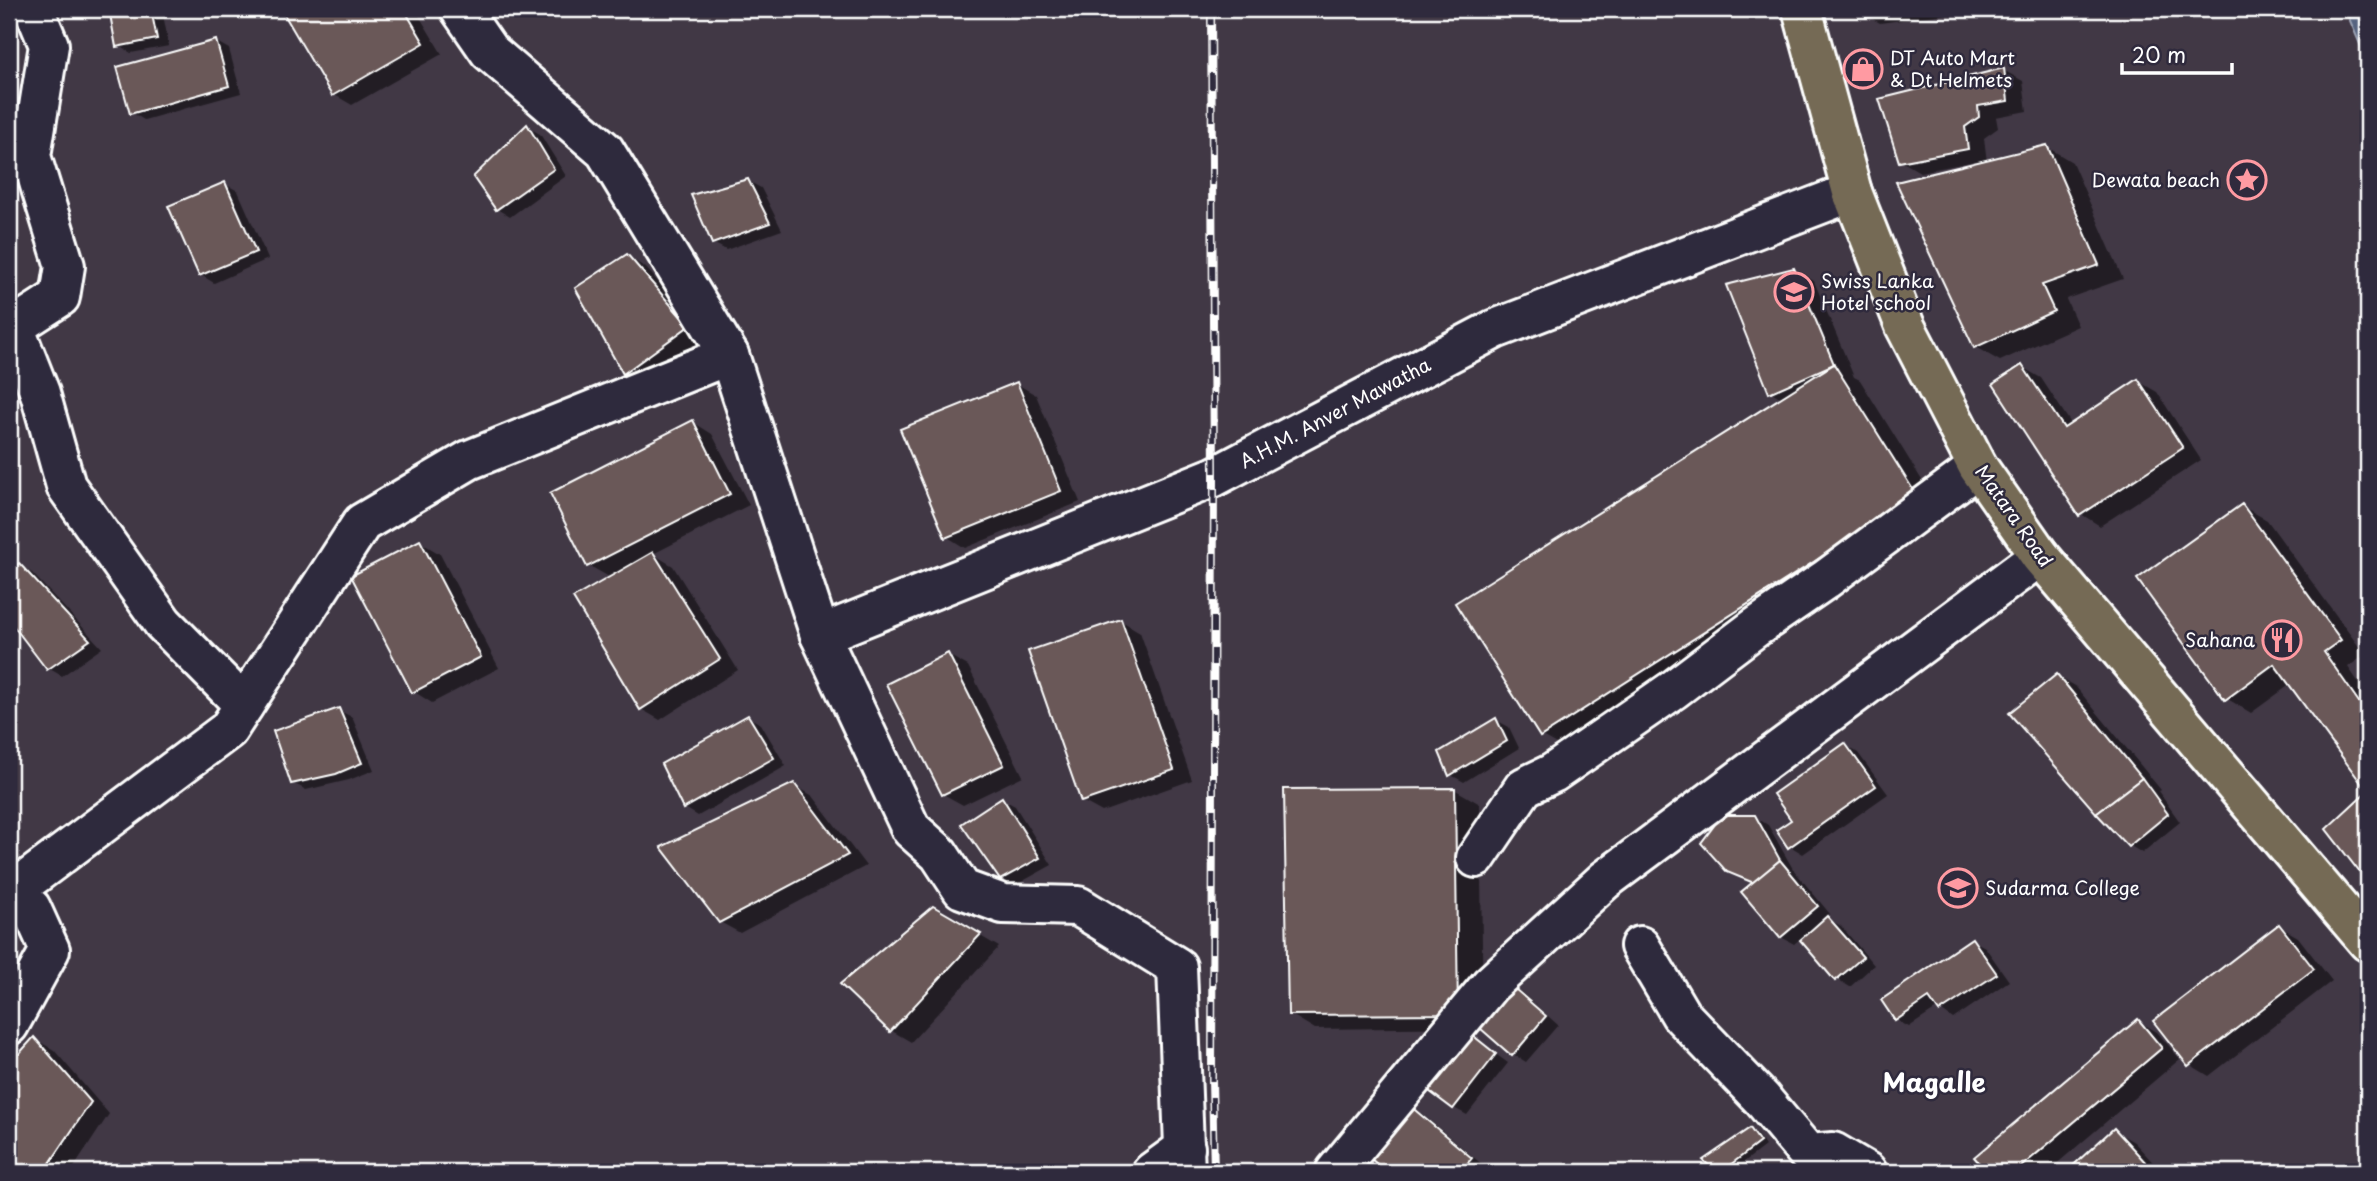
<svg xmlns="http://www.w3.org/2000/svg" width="2377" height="1181" viewBox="0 0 2377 1181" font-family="'Playpen Sans',sans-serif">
	<rect width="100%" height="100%" fill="#413845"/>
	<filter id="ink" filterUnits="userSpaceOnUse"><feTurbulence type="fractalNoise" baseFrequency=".0143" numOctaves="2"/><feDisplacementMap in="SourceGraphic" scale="14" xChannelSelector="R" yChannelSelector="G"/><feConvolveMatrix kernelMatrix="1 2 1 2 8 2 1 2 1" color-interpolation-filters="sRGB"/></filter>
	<g filter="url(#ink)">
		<!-- water -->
		<path fill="#566380" stroke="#9aa1b3" stroke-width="2" d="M2345,9H2368V63Z"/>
		<!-- shadow -->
		<g fill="#0007">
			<path d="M110,9H162L169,46L131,53L118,45Z"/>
			<path d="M283,9H415L442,54L352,105L333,94Z"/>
			<path d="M1866,9H1981L1880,23L1867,16Z"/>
			<path d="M215,41L229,49L241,93L144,120L131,112Z"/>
			<path d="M2003,70L2023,81L2027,111L1996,117L1998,128L1984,138L1987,162L2047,147L2072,162L2123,279L2066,299L2078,326L2000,361L1975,347L1976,161L1920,172L1901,161Z"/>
			<path d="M527,127L540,134L566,176L510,217L497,209Z"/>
			<path d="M748,181L761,188L782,230L726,250L713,243Z"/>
			<path d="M225,184L238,191L268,259L214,283L201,275Z"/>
			<path d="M627,256L646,268L707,338L644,384L625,372Z"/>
			<path d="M1794,270L1814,281L1854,377L1860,380L1941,511L1567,750L1542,736L1783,399L1770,391Z"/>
			<path d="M2022,367L2041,378L2072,425L2138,381L2157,392L2201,460L2100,526L2081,514Z"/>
			<path d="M1017,384L1036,395L1080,502L965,548L946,536Z"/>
			<path d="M693,422L712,434L749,505L653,554L673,566L738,670L660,720L641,709L611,578L588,565Z"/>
			<path d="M2242,506L2267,520L2365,655L2348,667L2368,696V789L2291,684L2251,713L2226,698Z"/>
			<path d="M420,542L440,554L499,668L432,703L413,691Z"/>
			<path d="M19,565L32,573L102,648L62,676L48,668L9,617V573Z"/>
			<path d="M1120,620L1140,632L1192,780L1102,812L1082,801Z"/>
			<path d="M948,655L968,666L1023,776L963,805L943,794Z"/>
			<path d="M2057,676L2076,687L2161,790L2158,791L2180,822L2142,853L2129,845Z"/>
			<path d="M338,710L352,717L374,770L349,780L306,790L293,783Z"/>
			<path d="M748,717L761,724L786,766L698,816L685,808L663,765Z"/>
			<path d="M1496,720L1509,727L1519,748L1464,782L1451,775Z"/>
			<path d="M1845,745L1858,753L1888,794L1803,854L1790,846L1794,820Z"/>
			<path d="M794,785L813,796L866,866L740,933L720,922Z"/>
			<path d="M1454,789L1480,804L1483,1013L1508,984L1521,992L1558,1025L1526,1062L1513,1054L1481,1027L1315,1029L1290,1014Z"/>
			<path d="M2368,792V876L2363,873L2328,829Z"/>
			<path d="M1002,799L1015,806L1052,865L1014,886L1001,878Z"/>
			<path d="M1755,817L1768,825L1793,869L1830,914L1826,918L1841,926L1874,965L1850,987L1837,979L1801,938L1794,944L1781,937L1755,884L1728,871Z"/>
			<path d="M933,908L999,947L911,1042L892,1031L843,984Z"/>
			<path d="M2279,926L2298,937L2332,981L2209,1076L2189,1064Z"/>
			<path d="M1972,940L1985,947L2009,981L1953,1019L1938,1008L1909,1027L1896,1020Z"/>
			<path d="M2138,1021L2157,1032L2180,1059L2047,1172H1989L1977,1158Z"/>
			<path d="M1461,1029L1508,1063L1467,1115L1454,1108Z"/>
			<path d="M35,1039L54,1050L109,1114L71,1172H9V1068Z"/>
			<path d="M1409,1107L1422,1114L1484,1166L1479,1172H1389L1369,1155Z"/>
			<path d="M1750,1130L1756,1133L1765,1146L1731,1172H1719L1706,1160Z"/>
			<path d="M2115,1131L2134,1142L2162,1172H2068Z"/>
		</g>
		<!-- building -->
		<g fill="#6a5958" stroke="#fff" stroke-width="2">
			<path d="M109,9H151L157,39L116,47Z"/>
			<path d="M281,9H404L424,43L332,96Z"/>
			<path d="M1865,9H1923L1866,17Z"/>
			<path d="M216,40L229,86L130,114L117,67Z"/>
			<path d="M2004,68L2008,101L1978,106L1979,117L1965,127L1968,149L1899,162L1879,99Z"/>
			<path d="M527,124L554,169L496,210L473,177Z"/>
			<path d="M2047,145L2099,265L2042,285L2054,311L1974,348L1896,182Z"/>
			<path d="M748,179L770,223L712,244L691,195Z"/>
			<path d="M225,182L256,252L199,276L168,206Z"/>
			<path d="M627,254L689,326L623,374L575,288Z"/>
			<path d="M1794,268L1834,364L1769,393L1726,285Z"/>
			<path d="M1834,364L1917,496L1540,737L1455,603Z"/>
			<path d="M2022,365L2064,428L2138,379L2183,448L2079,516L1993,384Z"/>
			<path d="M1017,382L1061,491L945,538L900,429Z"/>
			<path d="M693,420L730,494L587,567L550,493Z"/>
			<path d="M2242,504L2341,640L2324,652L2368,715V868L2361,874L2326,829L2367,791L2274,664L2225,700L2137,579Z"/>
			<path d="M420,540L481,657L412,693L351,576Z"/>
			<path d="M653,552L720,659L640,710L573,598Z"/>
			<path d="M19,563L90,640L47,670L9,620V571Z"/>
			<path d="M1121,619L1174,770L1081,802L1028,651Z"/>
			<path d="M948,653L1004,765L942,795L886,684Z"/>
			<path d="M2057,674L2142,778L2096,813L2009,713Z"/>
			<path d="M339,708L362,763L336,774L291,784L273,731Z"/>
			<path d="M748,715L774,758L683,809L661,764Z"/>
			<path d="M1496,718L1507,741L1449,776L1439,752Z"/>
			<path d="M1845,743L1876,786L1788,848L1776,830L1791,820L1773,794Z"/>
			<path d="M2142,778L2168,814L2128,847L2096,813Z"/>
			<path d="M794,783L848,855L719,923L661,847Z"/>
			<path d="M1455,788L1458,1014L1288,1015L1284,789Z"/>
			<path d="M1002,797L1040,858L1000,880L961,824Z"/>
			<path d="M1722,815H1755L1780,860L1754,883L1727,872L1701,843Z"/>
			<path d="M1780,860L1818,906L1780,938L1741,892Z"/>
			<path d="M933,906L981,934L890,1032L840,984Z"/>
			<path d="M1827,916L1863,957L1835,981L1800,940Z"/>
			<path d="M2279,924L2314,969L2188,1066L2153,1021Z"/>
			<path d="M1972,938L1997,974L1939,1012L1929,998L1895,1021L1881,1000Z"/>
			<path d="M1507,982L1546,1016L1512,1056L1473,1022Z"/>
			<path d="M2138,1019L2162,1048L2015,1172H1987L1974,1157Z"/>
			<path d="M1461,1026L1496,1054L1453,1109L1417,1082Z"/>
			<path d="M34,1037L91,1102L44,1172H9V1065Z"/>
			<path d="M1409,1105L1472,1158L1460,1172H1387L1366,1155Z"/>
			<path d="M1750,1128L1760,1142L1721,1172H1716L1703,1160Z"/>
			<path d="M2114,1128L2147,1164L2137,1172H2066Z"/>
		</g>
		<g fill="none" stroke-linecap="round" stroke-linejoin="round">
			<!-- minor casing -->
			<g stroke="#fff" stroke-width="44">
				<g id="minor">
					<path d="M460,9L489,51L605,151L729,355"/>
					<path d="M14,327L40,393L66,486L163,623L244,705"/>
					<path d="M9,330L60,297L65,266L31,156L49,45L34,9"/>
					<path d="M820,635L1214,477L1495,329L1852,192"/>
					<path d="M1476,858L1524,787L1553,773L1673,690L1755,628L1825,580L1978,467"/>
					<path d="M9,894L228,730L362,523L469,460L729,355L820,635L911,829L939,854L962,889L1003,904L1078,906L1177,967L1185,1172"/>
					<path d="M9,900L31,908L50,950L9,1025"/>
					<path d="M1640,946L1681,1015L1762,1099L1808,1154L1833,1152L1867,1172"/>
					<path d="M1152,1172L1185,1148"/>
					<path d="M1335,1172L1490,985L1605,880L2040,556"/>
				</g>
			</g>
			<!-- trunk casing -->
			<g stroke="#fff" stroke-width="44">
				<path id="trunk" d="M1802,9L1852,192L1905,326L1978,467L2040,556L2368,942"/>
			</g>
			<!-- minor -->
			<use href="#minor" stroke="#2f2a3d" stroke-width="38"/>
			<!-- trunk -->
			<use href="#trunk" stroke="#746b55" stroke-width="38"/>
			<!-- rail casing -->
			<g stroke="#fff" stroke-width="8">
				<path id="rail" d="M1211,9L1214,477L1212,1080L1214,1172"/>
			</g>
			<!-- rail -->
			<use href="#rail" stroke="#2f2a3d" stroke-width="5" stroke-dasharray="16" stroke-linecap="butt"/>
		</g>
	</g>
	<!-- icons -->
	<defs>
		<g id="shop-ring" transform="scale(2.0125)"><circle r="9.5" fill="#2f2a3d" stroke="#ff9aa2" stroke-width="1.5"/><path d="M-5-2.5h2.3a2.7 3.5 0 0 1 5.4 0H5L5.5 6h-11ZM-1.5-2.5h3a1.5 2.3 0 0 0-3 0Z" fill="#ff9aa2"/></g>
		<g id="sight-ring" transform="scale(2.0125)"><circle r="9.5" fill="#2f2a3d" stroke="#ff9aa2" stroke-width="1.5"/><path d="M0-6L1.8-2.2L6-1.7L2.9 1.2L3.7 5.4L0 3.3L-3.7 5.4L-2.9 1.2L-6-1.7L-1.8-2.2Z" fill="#ff9aa2"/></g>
		<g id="university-ring" transform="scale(2.0125)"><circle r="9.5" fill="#2f2a3d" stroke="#ff9aa2" stroke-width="1.5"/><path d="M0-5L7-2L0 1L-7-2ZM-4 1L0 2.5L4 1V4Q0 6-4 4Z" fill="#ff9aa2"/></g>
		<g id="restaurant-ring" transform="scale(2.0125)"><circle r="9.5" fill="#2f2a3d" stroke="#ff9aa2" stroke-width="1.5"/><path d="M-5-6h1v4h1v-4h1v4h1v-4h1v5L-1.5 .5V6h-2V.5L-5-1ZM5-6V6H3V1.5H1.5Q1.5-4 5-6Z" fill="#ff9aa2"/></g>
		<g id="school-ring" transform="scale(2.0125)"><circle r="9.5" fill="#2f2a3d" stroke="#ff9aa2" stroke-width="1.5"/><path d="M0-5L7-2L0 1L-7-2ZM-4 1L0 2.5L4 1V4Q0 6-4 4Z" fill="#ff9aa2"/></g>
	</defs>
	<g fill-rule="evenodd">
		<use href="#shop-ring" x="1863" y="69"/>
		<use href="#sight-ring" x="2247" y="180"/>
		<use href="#university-ring" x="1794" y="292"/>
		<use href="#restaurant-ring" x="2282" y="640"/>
		<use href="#school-ring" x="1958" y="888"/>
	</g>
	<g text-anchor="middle" stroke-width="5" stroke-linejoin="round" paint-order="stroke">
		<!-- poi labels -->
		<g font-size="19" fill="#fff" stroke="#2f2a3d" text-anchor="start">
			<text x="1890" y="65">DT Auto Mart<tspan x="1890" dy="22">&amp; Dt Helmets</tspan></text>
			<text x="2220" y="187" text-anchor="end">Dewata beach</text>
			<text x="1821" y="288">Swiss Lanka<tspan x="1821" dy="22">Hotel school</tspan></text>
			<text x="2255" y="647" text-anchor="end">Sahana</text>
			<text x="1985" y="895">Sudarma College</text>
		</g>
		<!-- street labels -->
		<g font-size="19" fill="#fff" stroke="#2f2a3d">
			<text transform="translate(1335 413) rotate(-28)" y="7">A.H.M. Anver Mawatha</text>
			<text transform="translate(2014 516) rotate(55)" y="7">Matara Road</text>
		</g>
		<!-- district labels -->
		<g font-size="26" font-weight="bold" fill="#fff" stroke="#2f2a3d">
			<text x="1934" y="1092">Magalle</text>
		</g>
	</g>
	<!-- margin -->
	<rect width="2377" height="1181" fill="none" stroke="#2f2a3d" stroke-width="35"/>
	<rect x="18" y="18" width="2342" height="1146" fill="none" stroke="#fff" stroke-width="2.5" filter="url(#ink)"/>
	<!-- scale -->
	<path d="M2122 63v10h110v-10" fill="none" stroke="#ffffff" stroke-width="3.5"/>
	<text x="2132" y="63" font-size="21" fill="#ffffff" stroke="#2f2a3d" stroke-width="5" paint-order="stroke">20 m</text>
</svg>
